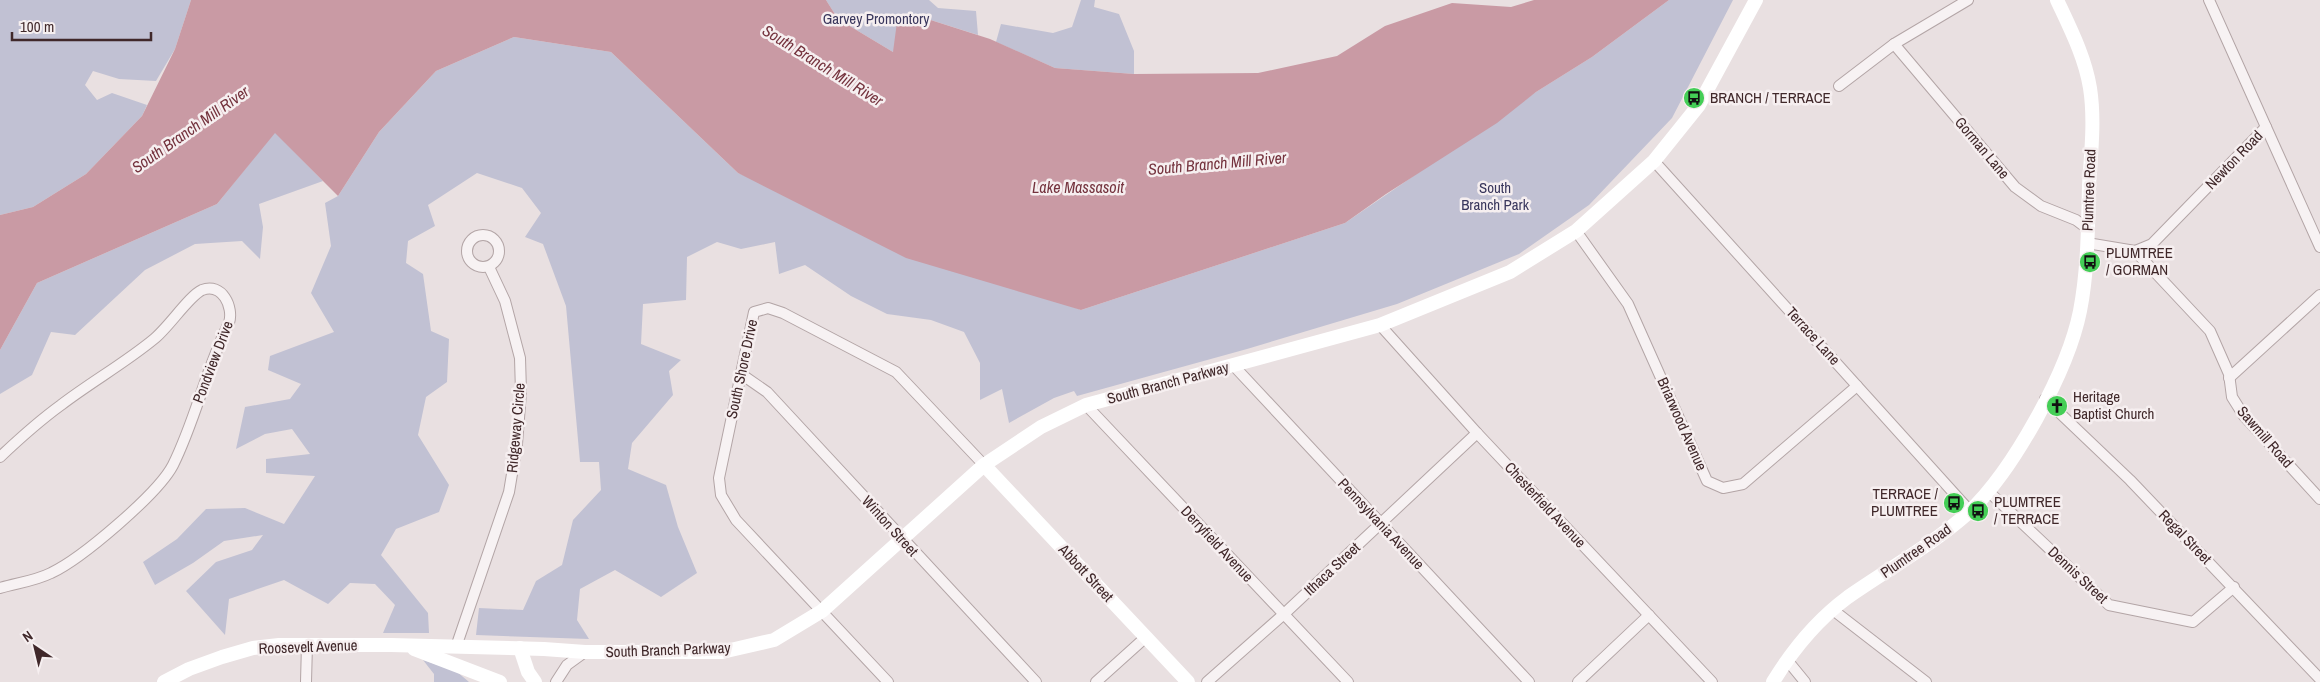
<svg xmlns="http://www.w3.org/2000/svg" width="2320" height="682" viewBox="0 0 2320 682" font-family="'Archivo Narrow',sans-serif">
	<rect width="100%" height="100%" fill="#e9e0e1"/>
	<!-- green -->
	<g fill="#c1c1d3">
		<path d="M0,0H191L175,49L156,81L119,79L93,71L85,85L97,100L112,93L147,105L142,116L86,174L33,207L0,215Z"/>
		<path d="M826,0H929L938,8L976,11L978,35L915,15L893,52L838,19Z"/>
		<path d="M1081,0H1095L1094,7L1119,14L1134,51V74L1055,68L996,42L1001,24L1053,33L1072,27Z"/>
		<path d="M1669,0H1733L1672,118L1589,205L1519,254L1397,304L1247,349L1077,396L1074,391L1054,398L1009,423L1002,389L980,400V363L964,332L931,320L887,314L851,296L805,265L779,274L775,242L741,249L717,242L687,257L686,300L643,304L641,344L681,360L669,371L673,395L632,443L628,469L666,485L678,527L697,573L661,597L615,570L580,589L577,620L589,639L476,635L479,608L523,610L536,581L562,565L573,520L601,490L599,462H580L566,306L543,244L525,237L541,213L522,188L477,173L428,205L435,226L408,241L406,263L423,274L431,331L449,339L447,382L426,397L418,435L449,485L439,512L396,529L381,555L428,613L429,633H383L395,605L375,584L350,583L328,604L284,580L229,599L225,635L186,591L216,562L252,550L263,535L224,541L193,563L155,585L143,562L177,539L206,509L245,508L284,524L315,476L266,473V459L310,454L292,429L265,434L236,449L245,407L290,399L301,384L268,370L270,356L334,332L311,293L331,246L325,203L338,196L379,132L436,71L514,37L611,52L738,173L1081,310L1345,223L1536,92L1592,57Z"/>
		<path d="M275,132L323,181L259,204L263,227L260,259L242,241L195,244L145,270L75,335L51,332L32,375L0,394V350L37,283L217,204Z"/>
		<path d="M423,660L456,671L469,682H434V674Z"/>
	</g>
	<!-- water -->
	<path fill="#c99aa4" d="M191,0H826L838,19L893,52L897,22L915,15L990,39L1055,68L1134,74L1258,73L1337,56L1385,26L1452,3L1511,7L1534,0H1669L1592,57L1536,92L1497,123L1386,194L1345,223L1081,310L906,258L738,173L611,52L514,37L436,71L379,132L338,196L275,133L217,204L37,283L0,350V215L33,207L86,174L142,116L175,49Z"/>
	<g fill="none" stroke-linecap="round" stroke-linejoin="round">
		<!-- street casing -->
		<g stroke="#b3a5a6" stroke-width="12">
			<g id="street">
				<path d="M1894,44L2015,187L2041,206L2076,220L2088,229"/>
				<path d="M1839,86L1894,44L1968,0"/>
				<path d="M2266,127L2320,247"/>
				<path d="M1654,161L1970,511"/>
				<path d="M1576,231L1628,304L1707,481L1723,488L1743,484L1857,386"/>
				<circle cx="483" cy="251" r="16"/>
				<path d="M2087,243L2135,251L2152,244L2266,127L2209,0"/>
				<path d="M2135,251L2210,331L2229,374L2232,397L2244,416L2320,499"/>
				<path d="M1380,325L1477,433L1712,682"/>
				<path d="M1233,365L1529,682"/>
				<path d="M741,374L767,392L1036,682"/>
				<path d="M2229,378L2320,295"/>
				<path d="M2045,399L2130,480L2320,679"/>
				<path d="M1086,405L1348,682"/>
				<path d="M0,457C19,439 39,421 61,405C91,382 125,363 154,339C169,327 189,296 202,290C222,282 234,307 229,323C206,368 196,419 173,465C158,494 81,559 51,573C35,581 17,583 0,588"/>
				<path d="M1988,491L2109,605L2193,622L2234,587"/>
				<path d="M1833,610L1926,682"/>
				<path d="M456,647L509,492L517,444L521,392L520,358L505,301L489,267"/>
				<path d="M1787,660L1805,682"/>
				<path d="M306,682L307,644"/>
				<path d="M556,682L567,665L585,652"/>
				<path d="M888,682L736,520L721,495L719,478L754,312L768,308L783,313L896,372L984,465"/>
				<path d="M1096,682L1146,637"/>
				<path d="M1207,682L1284,614L1477,433"/>
				<path d="M1578,682L1649,615"/>
			</g>
		</g>
		<!-- street -->
		<use href="#street" stroke="#f7f2f3" stroke-width="10"/>
		<!-- secondary -->
		<g stroke="#fff" stroke-width="14">
			<path d="M984,465L1188,682"/>
			<path d="M520,648L528,672L535,682"/>
			<path d="M414,649L500,682"/>
			<path d="M164,682L189,669L222,657L253,648L279,645H391L544,649L585,652H722L774,640L822,611L984,465L1041,427L1086,405L1380,325L1510,272L1576,231L1654,161L1699,105L1756,0"/>
			<path d="M1773,682C1793,649 1817,620 1848,597C1888,569 1932,545 1968,513C2013,471 2068,371 2080,311C2088,270 2088,227 2089,185C2091,153 2095,120 2090,88C2085,57 2070,28 2057,0"/>
		</g>
	</g>
	<!-- icons -->
	<defs>
		<g id="bus-disc" transform="scale(1.125)"><circle r="9.5" fill="#44ce56" stroke="#f6eff0"/><path d="M-5-6H5V4H4V6H2V4H-2V6H-4V4H-5ZM-3.5-4V0h7V-4ZM-3.5 1.2v1.5H-2V1.2ZM2 1.2v1.5H3.5V1.2Z" fill="#111"/></g>
		<g id="church-disc" transform="scale(1.125)"><circle r="9.5" fill="#44ce56" stroke="#f6eff0"/><path d="M-1.2-6h2.4v3.5h3.3v2.4h-3.3V6h-2.4V-.1h-3.3v-2.4h3.3Z" fill="#111"/></g>
	</defs>
	<g fill-rule="evenodd">
		<use href="#bus-disc" x="1694" y="98"/>
		<use href="#bus-disc" x="2090" y="262"/>
		<use href="#church-disc" x="2057" y="406"/>
		<use href="#bus-disc" x="1954" y="503"/>
		<use href="#bus-disc" x="1978" y="511"/>
	</g>
	<g text-anchor="middle" stroke-width="5" stroke-linejoin="round" paint-order="stroke">
		<!-- park labels -->
		<g font-size="15" fill="#39365c" stroke="#f6eff0">
			<text x="876" y="24">Garvey Promontory</text>
			<text x="1495" y="193">South<tspan x="1495" dy="17">Branch Park</tspan></text>
		</g>
		<!-- poi labels -->
		<g font-size="15" fill="#40282a" stroke="#f6eff0" text-anchor="start">
			<text x="1710" y="103">BRANCH / TERRACE</text>
			<text x="2106" y="258">PLUMTREE<tspan x="2106" dy="17">/ GORMAN</tspan></text>
			<text x="2073" y="402">Heritage<tspan x="2073" dy="17">Baptist Church</tspan></text>
			<text x="1938" y="499" text-anchor="end">TERRACE /<tspan x="1938" dy="17">PLUMTREE</tspan></text>
			<text x="1994" y="507">PLUMTREE<tspan x="1994" dy="17">/ TERRACE</tspan></text>
		</g>
		<!-- street labels -->
		<g font-size="15" fill="#40282a" stroke="#f6eff0">
			<text transform="translate(1982 148) rotate(50)" y="5">Gorman Lane</text>
			<text transform="translate(2234 160) rotate(-46)" y="5">Newton Road</text>
			<text transform="translate(2089 190) rotate(-88)" y="5">Plumtree Road</text>
			<text transform="translate(1813 336) rotate(48)" y="5">Terrace Lane</text>
			<text transform="translate(213 362) rotate(-69)" y="5">Pondview Drive</text>
			<text transform="translate(742 369) rotate(-78)" y="5">South Shore Drive</text>
			<text transform="translate(1168 383) rotate(-15)" y="5">South Branch Parkway</text>
			<text transform="translate(1682 424) rotate(66)" y="5">Briarwood Avenue</text>
			<text transform="translate(516 428) rotate(-85)" y="5">Ridgeway Circle</text>
			<text transform="translate(2265 437) rotate(49)" y="5">Sawmill Road</text>
			<text transform="translate(1545 505) rotate(47)" y="5">Chesterfield Avenue</text>
			<text transform="translate(1381 524) rotate(47)" y="5">Pennsylvania Avenue</text>
			<text transform="translate(890 526) rotate(48)" y="5">Winton Street</text>
			<text transform="translate(2185 537) rotate(46)" y="5">Regal Street</text>
			<text transform="translate(1217 544) rotate(47)" y="5">Derryfield Avenue</text>
			<text transform="translate(1916 551) rotate(-35)" y="5">Plumtree Road</text>
			<text transform="translate(1332 569) rotate(-43)" y="5">Ithaca Street</text>
			<text transform="translate(1086 573) rotate(47)" y="5">Abbott Street</text>
			<text transform="translate(2078 575) rotate(43)" y="5">Dennis Street</text>
			<text transform="translate(308 647) rotate(-2)" y="5">Roosevelt Avenue</text>
			<text transform="translate(668 650) rotate(-2)" y="5">South Branch Parkway</text>
		</g>
		<!-- water labels -->
		<g font-size="16" font-style="italic" fill="#74323d" stroke="#f6eff0">
			<text transform="translate(823 65) rotate(32)" y="6">South Branch Mill River</text>
			<text transform="translate(190 129) rotate(-35)" y="6">South Branch Mill River</text>
			<text transform="translate(1217 163) rotate(-5)" y="6">South Branch Mill River</text>
			<text x="1078" y="193">Lake Massasoit</text>
		</g>
	</g>
	<!-- north arrow -->
	<g transform="translate(35 647) rotate(325)" stroke="#f6eff0" stroke-width="4" paint-order="stroke">
	<path d="M0-4L9 19L0 12L-9 19Z" fill="#40282a"/>
	<text y="-8" font-size="14" font-weight="bold" text-anchor="middle" fill="#40282a">N</text>
	</g>
	<!-- scale -->
	<path d="M12 32v8h139v-8" fill="none" stroke="#40282a" stroke-width="2.5"/>
	<text x="20" y="32" font-size="15" fill="#40282a" stroke="#f6eff0" stroke-width="4" paint-order="stroke">100 m</text>
</svg>
